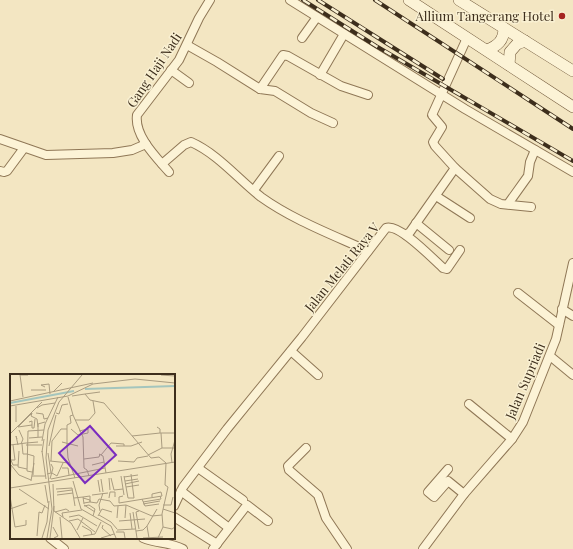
<svg xmlns="http://www.w3.org/2000/svg" width="573" height="549" viewBox="0 0 573 549" font-family="'Playfair Display',serif">
	<rect width="100%" height="100%" fill="#f3e6c2"/>
	<g fill="none" stroke-linecap="round" stroke-linejoin="round">
		<!-- street casing -->
		<g stroke="#8f7756" stroke-width="10">
			<g id="street">
				<path d="M290,0L465,109L573,172"/>
				<path d="M302,38L317,17"/>
				<path d="M187,45L217,62L260,89L275,91L311,113L333,123"/>
				<path d="M171,70L189,83"/>
				<path d="M320,75L344,34"/>
				<path d="M260,89L283,55L288,56L341,86L368,95"/>
				<path d="M0,139L46,155L113,153L132,150L146,144"/>
				<path d="M162,164L184,145L191,142C218,154 238,179 261,197C293,220 333,235 368,251"/>
				<path d="M455,168L490,199L501,204L531,207"/>
				<path d="M0,171L4,172L7,171L24,148"/>
				<path d="M169,172C157,158 134,136 137,115L179,60L199,18L210,0"/>
				<path d="M254,190L279,156"/>
				<path d="M436,196L470,218"/>
				<path d="M508,204L528,176L530,162L535,150"/>
				<path d="M416,223L449,250"/>
				<path d="M406,235L410,232L455,168L435,146L433,142L442,127L432,115L467,38"/>
				<path d="M518,293L559,325"/>
				<path d="M562,309L573,316"/>
				<path d="M291,351L318,375"/>
				<path d="M550,356L573,375"/>
				<path d="M469,404L512,439"/>
				<path d="M306,448L288,466L289,470L318,495L326,518L347,549"/>
				<path d="M198,468L243,500"/>
				<path d="M448,469L428,492L434,497L448,481L464,494"/>
				<path d="M181,491L229,528"/>
				<path d="M174,506L183,487L227,429L302,337L386,228C399,223 433,259 443,268L447,269L460,250"/>
				<path d="M174,517L217,544"/>
				<path d="M50,538L64,549"/>
				<path d="M143,538C157,544 170,542 183,549"/>
				<path d="M213,549L247,505L268,521"/>
				<path d="M423,549L464,494L512,439L523,422L556,339L573,263"/>
			</g>
		</g>
		<!-- secondary casing -->
		<g stroke="#71583a" stroke-width="12">
			<g id="secondary">
				<path d="M409,0L573,107"/>
				<path d="M459,0L573,71"/>
				<path d="M487,50C497,46 504,41 504,28"/>
				<path d="M509,65L510,52L517,44L525,41"/>
			</g>
		</g>
		<!-- street -->
		<use href="#street" stroke="#fcf3d6" stroke-width="8"/>
		<!-- secondary -->
		<use href="#secondary" stroke="#fcf3d6" stroke-width="11"/>
		<!-- rail casing -->
		<g stroke="#3d2e1c" stroke-width="4">
			<g id="rail">
				<path d="M303,0L376,46L573,161"/>
				<path d="M318,0L443,79"/>
				<path d="M375,0L573,129"/>
			</g>
		</g>
		<!-- rail -->
		<use href="#rail" stroke="#f9f0d2" stroke-width="2.5" stroke-dasharray="8" stroke-linecap="butt"/>
	</g>
	<!-- markers -->
	<circle fill="#a52420" stroke="#f9f0d2" stroke-width="1.5" cx="562" cy="16" r="4"/>
	<g text-anchor="middle" stroke-width="3" stroke-linejoin="round" paint-order="stroke">
		<!-- poi labels -->
		<g font-size="13" fill="#3d2e1c" stroke="#f9f0d2" text-anchor="end">
			<text x="554" y="21">Allium Tangerang Hotel</text>
		</g>
		<!-- street labels -->
		<g font-size="13" fill="#3d2e1c" stroke="#f9f0d2">
			<text transform="translate(154 70) rotate(-56)" y="5">Gang Haji Nadi</text>
			<text transform="translate(342 267) rotate(-51)" y="5">Jalan Melati Raya V</text>
			<text transform="translate(525 381) rotate(-67)" y="5">Jalan Supriadi</text>
		</g>
	</g>
	<!-- overview -->
	<g transform="translate(10 374)">
		<rect width="165" height="165" fill="#f3e6c2"/>
		<path fill="none" stroke="#a4c5bd" stroke-width="2" d="M75,15L165,12M0,29L64,17"/>
		<path fill="none" stroke="#aa9c80" stroke-width="1" d="M151,1L165,2M35,13L31,11L39,10L40,20M21,16H36M43,18L52,9M75,20L90,18M62,22L75,20L80,26L94,29L141,84L149,83L156,89L155,111L158,113L152,140L153,153L148,164M13,23L10,1H18M58,23L63,41L60,42L61,49L57,51V71L58,84L65,104M0,27L83,9M83,27L85,39M0,32L58,22L83,10L125,5L165,9M6,32V48M27,34L32,31L45,29M22,39L21,42L27,45L28,53M26,39L33,40L34,45L38,44M46,39L49,40L52,31L58,30M63,41L73,63L74,94L77,96L79,102M65,46H79L85,39M19,48L22,47V54H24L25,45M8,53L22,39M8,53L22,51M147,53L150,55V59H165M61,55L68,61L78,59V55L69,57M9,56L13,65L11,70M151,59L152,74M0,60L32,28M122,62L150,59M28,63V50L35,48M19,64L32,63M7,65L6,62L8,71M32,67L35,50L48,23M52,68L68,72M16,69L28,68M12,70L13,80H17M0,71L16,69M16,71H32M39,72L46,41M106,72H121L132,68M9,77L8,93L17,95M32,77L36,105M32,78L34,65M17,80L24,82L23,101M89,80L93,82L96,99M91,81L101,69L114,70V72M138,81L152,74H165M0,84L3,91H8M74,85L89,83L90,80M1,86H5L3,71M40,87L59,89M41,87L42,67L51,55H57M108,87L124,88L127,84L138,82M162,89L161,80L165,66M1,91L9,101L21,106M82,91L94,88M52,94H58L59,101M22,98L17,97L18,57L34,56M42,99L47,102L53,89M37,100L41,99L38,79M22,102H35M111,102L114,121M114,102L118,124H124L121,100M114,103L128,101M99,104L100,116M101,104L104,116L113,115M40,105L43,94L41,90M41,105L95,94M91,105L93,118M0,106L1,91M88,106L90,118M21,107L24,89M63,107L71,135L101,152L106,164M115,107L128,105M43,110L44,137L61,149L70,164M115,110L129,107M35,111L38,129M116,113L129,111M0,114L165,88M9,115L39,135M46,115L62,114L65,132M47,118L62,116M47,121L63,119M82,121L98,119M0,122L5,153L16,151V146M113,122L109,123V129L152,122L151,118M73,123L80,122V128L87,129L89,125L100,127L104,132L116,131L142,142L152,141M142,123V120L151,118M64,124L73,123L74,130M73,124L80,126V128L74,129M99,124L100,118H105V123M132,125L135,132L149,130M133,128L151,125L150,122M133,130L150,127M74,131L85,138M153,131H161L163,123M74,132L79,131L85,135L83,142M0,135L17,129M153,135L165,139M90,137L89,131L93,119M45,138L56,135L59,137M123,138L127,164M120,139L122,155M89,141L101,148L107,155M88,142L92,135L102,138M50,143L52,164M53,143L52,139L72,136M59,143L69,141L87,152M107,144L108,132M115,144L116,131M59,147L68,145L85,158M109,147L135,145M93,151L92,154L101,162M72,152L81,157L82,161M43,153L48,162L44,164M153,153L162,155L165,153M129,155L126,138L129,137M67,156L73,144M107,156L125,155M126,157L133,156L137,152M106,158H114L115,164M27,162L29,138L32,139L35,131M73,162L85,160L91,148M32,164L37,148L39,127M37,164L42,135L36,84L38,56L49,28L72,1M40,164L44,132M91,164L104,160M133,164L153,163M139,164L137,152L147,135"/>
		<path fill="#7b2cbf" fill-opacity="0.15" stroke="#7b2cbf" stroke-width="2" d="M80,52L106,81L75,109L49,79Z"/>
		<rect width="165" height="165" fill="none" stroke="#3d2e1c" stroke-width="2"/>
	</g>
</svg>
